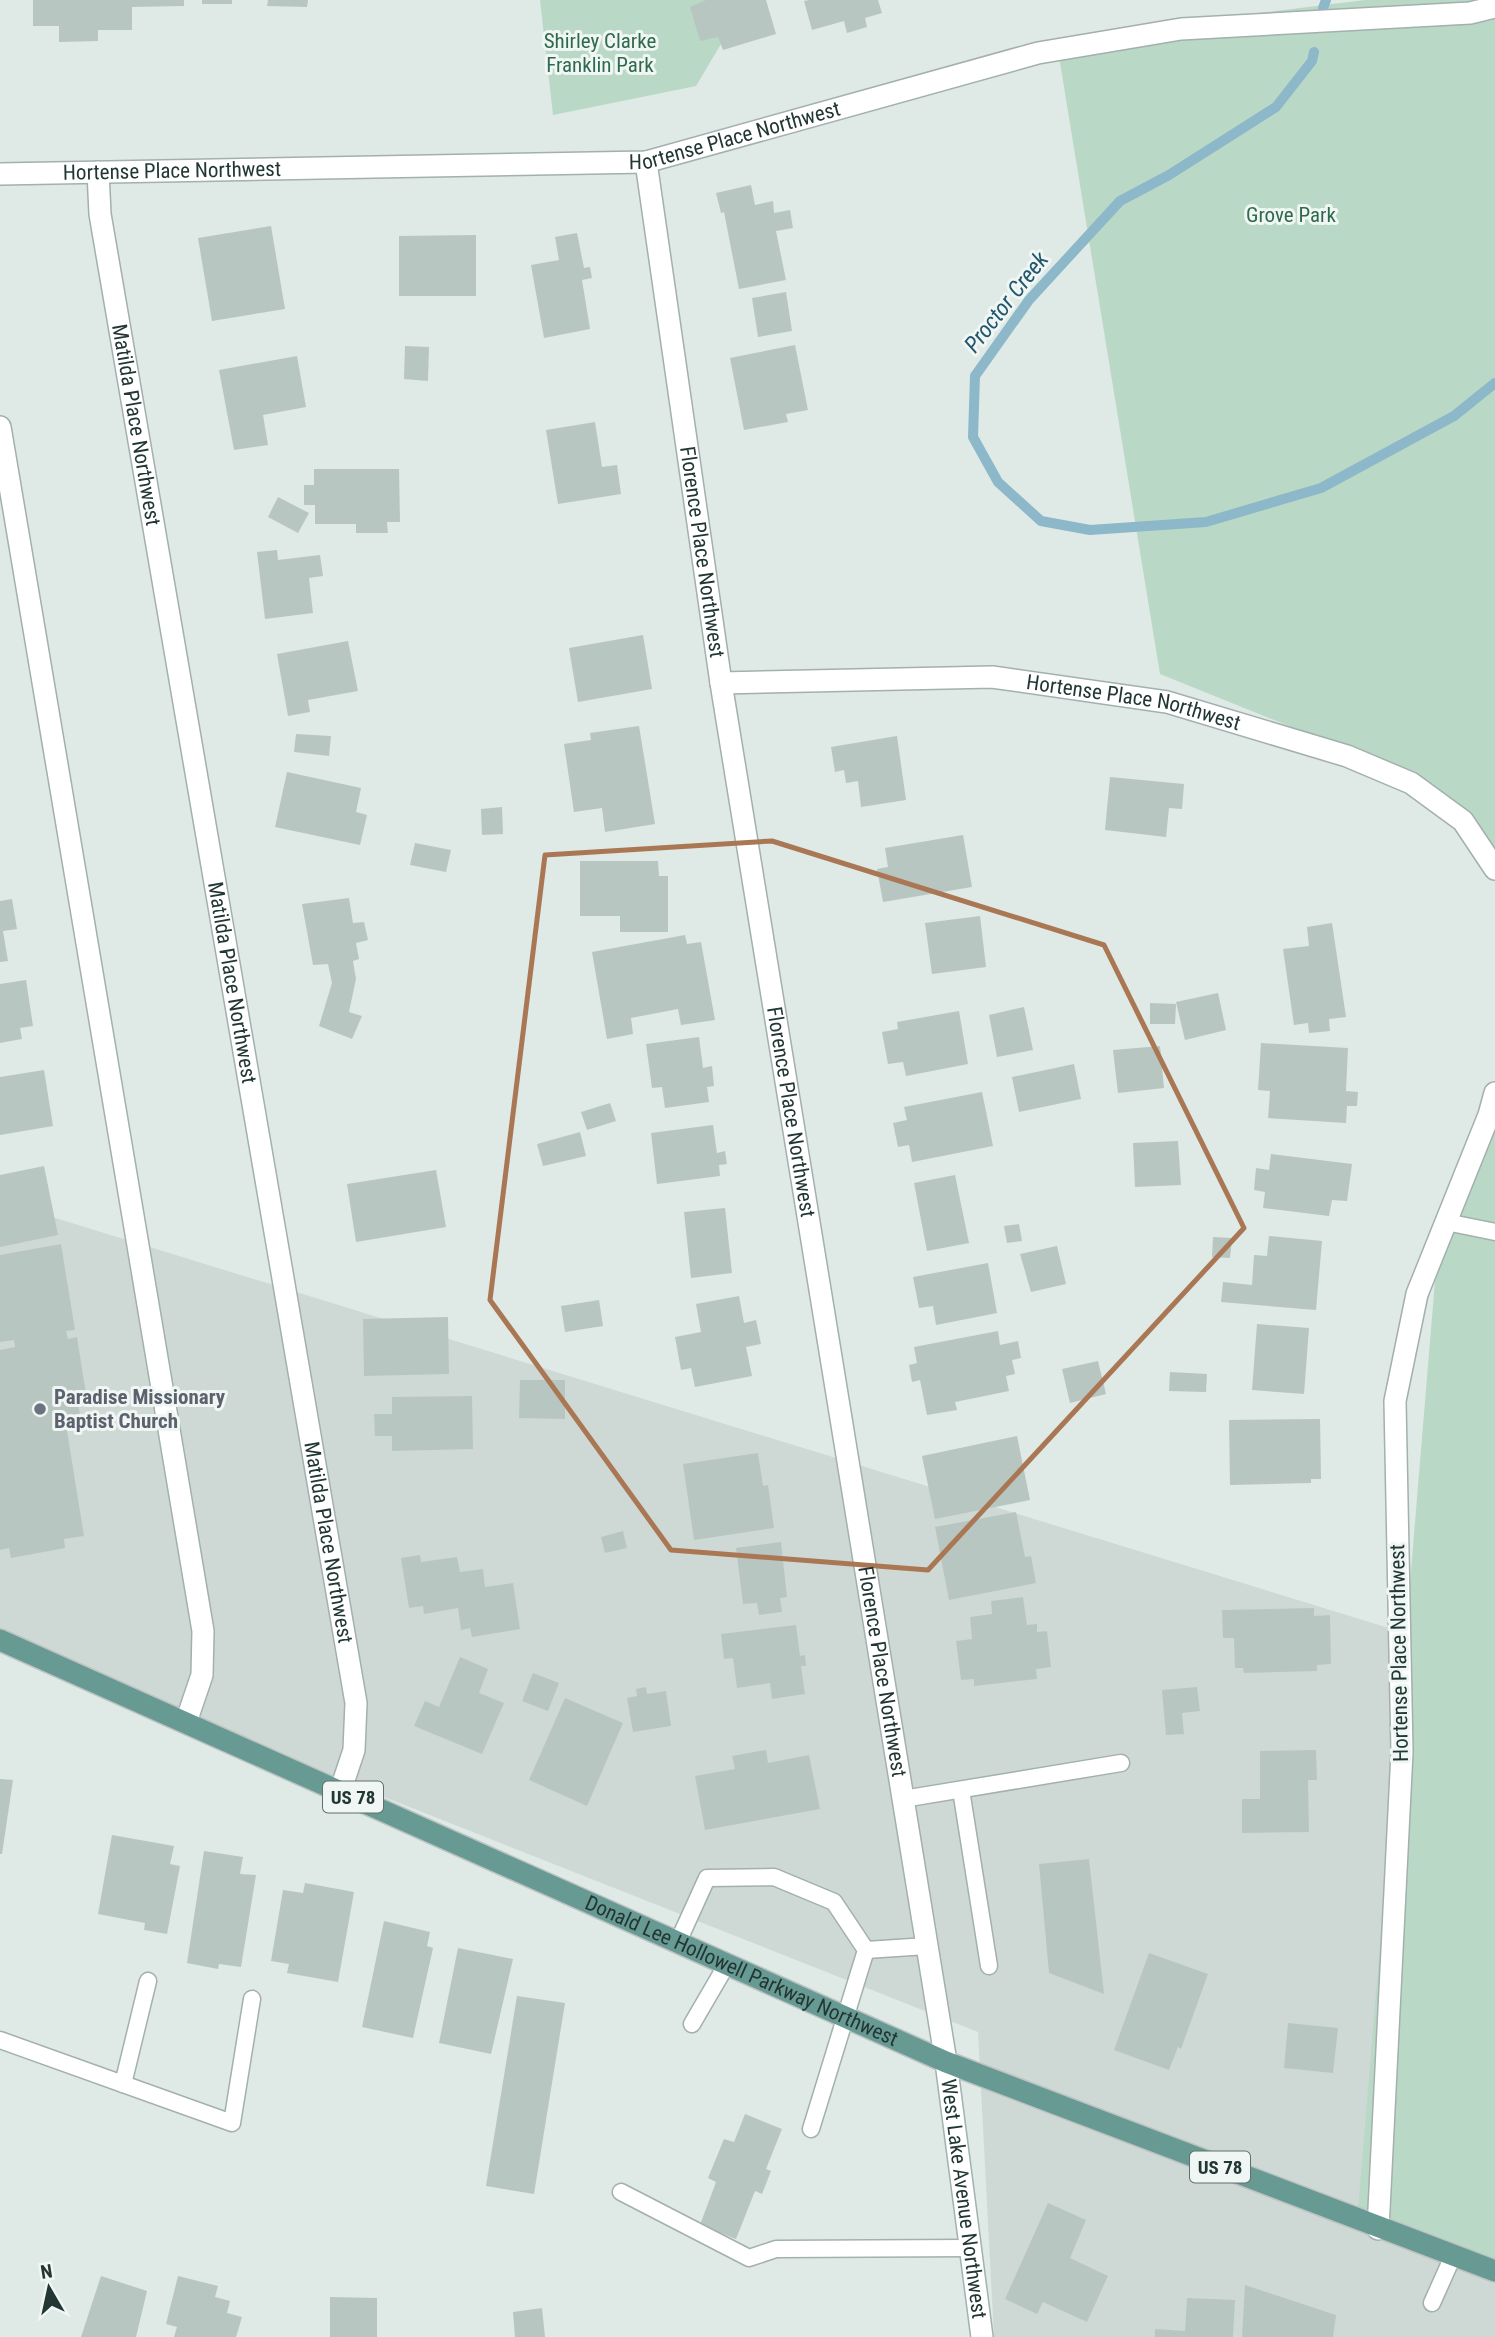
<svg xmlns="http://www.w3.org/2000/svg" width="1495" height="2337" viewBox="0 0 1495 2337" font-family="'Roboto Condensed',sans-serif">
	<rect width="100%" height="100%" fill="#dfe9e6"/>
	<!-- built -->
	<path fill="#ced9d5" d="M0,1201L1405,1633L1495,2260V2337H994L978,2032L0,1645Z"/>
	<!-- green -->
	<g fill="#bad8c6">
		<path d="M540,0H747L696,86L553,115Z"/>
		<path d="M1365,0H1495V864L1428,782L1160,674L1056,38Z"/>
		<path d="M1495,1107V2260L1357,2222L1435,1281Z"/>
	</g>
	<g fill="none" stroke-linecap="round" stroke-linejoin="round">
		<!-- stream -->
		<g stroke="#8cb8c9" stroke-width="10">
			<path d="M1323,8L1326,0"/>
			<path d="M1314,52L1312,61L1276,107L1169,175L1120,201L1029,300L975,376L973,437L998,482L1041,521L1090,530L1206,522L1321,488L1454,416L1495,383"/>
		</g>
	</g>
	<!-- building -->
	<g fill="#b8c6c2">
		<path d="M33,0H184V6L132,7V30H98V41L59,42V26H33Z"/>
		<rect x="202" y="0" width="30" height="4"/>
		<path d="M268,0H308L307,7L267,6Z"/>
		<path d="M706,0H766L776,34L723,50L718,37L700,41L690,7Z"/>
		<path d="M809,0H878L882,13L865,18L867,27L847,33L844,21L812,30L804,1Z"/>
		<path d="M751,185L755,205L773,201L774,213L790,210L793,228L776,231L786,280L739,289L724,212L721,213L716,193Z"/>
		<path d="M271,226L285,309L212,321L198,238Z"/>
		<path d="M577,233L584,268L590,267L592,278L582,280L590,329L544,338L531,265L559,260L555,237Z"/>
		<path d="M476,235V296H399V236Z"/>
		<path d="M786,292L792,331L758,337L752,298Z"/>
		<path d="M795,345L808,410L786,414L788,422L744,430L730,358Z"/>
		<path d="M405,346L429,347L428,381L404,379Z"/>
		<path d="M297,356L306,407L263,415L268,445L234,450L219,370Z"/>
		<path d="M595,422L602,467L617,465L621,494L558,504L546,430Z"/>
		<path d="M314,469H399L400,522H387L388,533H356V524H315V505H304V485H314Z"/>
		<path d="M278,497L309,513L298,533L268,517Z"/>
		<path d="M277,550L278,560L320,555L323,576L309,578L313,613L265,619L257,552Z"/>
		<path d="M643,635L652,689L578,702L569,648Z"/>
		<path d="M348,641L358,691L308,700L310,712L288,716L277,654Z"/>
		<path d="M639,726L655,824L605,832L602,808L574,812L564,744L591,740L590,733Z"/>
		<path d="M296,734L331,736L329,756L294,752Z"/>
		<path d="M897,736L906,800L861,807L858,781L846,783L844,770L835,772L831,747Z"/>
		<path d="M287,772L361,788L356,812L367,815L360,845L275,827Z"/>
		<path d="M1110,777L1184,784L1182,809L1169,808L1166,837L1105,830Z"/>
		<path d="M502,807L503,834L482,835L481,809Z"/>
		<path d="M963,835L972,887L883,902L877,869L888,867L885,848Z"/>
		<path d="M415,843L451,850L446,872L410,865Z"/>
		<path d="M580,861H658L659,876H668V932H620V916H580Z"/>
		<path d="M349,898L353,923L364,922L368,940L356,943L359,959L353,961L356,979L349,1012L362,1016L352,1039L319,1026L332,983L328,964L313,965L302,904Z"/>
		<path d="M12,899L17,929L3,931L8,961L0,962V901Z"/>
		<path d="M980,916L986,967L932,974L925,923Z"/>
		<path d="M1332,923L1346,1017L1329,1019L1330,1031L1309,1033L1308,1023L1294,1025L1283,949L1309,946L1307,927Z"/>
		<path d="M685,935L687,944L701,942L715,1020L681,1025L678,1009L631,1018L633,1034L607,1039L592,952Z"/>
		<path d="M26,980L33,1026L20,1028L22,1039L0,1043V984Z"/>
		<path d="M1218,993L1226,1030L1185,1040L1176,1002Z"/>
		<path d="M1150,1003L1176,1004L1175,1024H1150Z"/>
		<path d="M1024,1007L1033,1050L997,1057L989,1015Z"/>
		<path d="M959,1011L968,1064L906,1076L903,1062L888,1064L882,1032L898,1029L897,1022Z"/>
		<path d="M699,1037L703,1068L712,1066L714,1086L707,1087L709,1102L665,1108L662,1087L652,1088L646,1044Z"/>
		<path d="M1261,1043L1348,1048L1346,1091L1358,1092L1357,1106H1347L1346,1123L1268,1118L1270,1091L1258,1090Z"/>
		<path d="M1160,1046L1164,1088L1118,1093L1113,1050Z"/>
		<path d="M1074,1064L1081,1099L1019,1112L1012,1077Z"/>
		<path d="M44,1070L53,1126L0,1135V1077Z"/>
		<path d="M982,1092L993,1146L912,1162L909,1145L898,1147L893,1123L907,1120L904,1107Z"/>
		<path d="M610,1103L616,1121L587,1130L581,1112Z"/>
		<path d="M713,1125L717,1153L725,1151L727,1164L719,1165L720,1176L657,1184L651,1133Z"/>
		<path d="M580,1132L586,1156L543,1166L537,1144Z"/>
		<path d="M1178,1141L1181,1185L1135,1187L1133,1143Z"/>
		<path d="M1271,1154L1352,1164L1347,1201L1332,1200L1329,1216L1263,1208L1265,1192L1254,1190L1256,1168L1269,1170Z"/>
		<path d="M44,1166L58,1235L0,1247V1175Z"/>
		<path d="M436,1170L446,1227L356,1242L347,1184Z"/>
		<path d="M955,1175L969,1243L927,1251L914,1183Z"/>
		<path d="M725,1208L732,1273L691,1278L684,1212Z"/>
		<path d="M1019,1224L1022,1241L1007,1243L1004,1226Z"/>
		<path d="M1269,1236L1322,1241L1316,1310L1221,1302L1223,1282L1252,1285L1254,1255L1267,1256Z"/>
		<path d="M1213,1237L1232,1238L1230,1258L1212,1257Z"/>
		<path d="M61,1244L75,1330L66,1331L68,1339L77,1337L86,1394L77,1396L81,1422L66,1425L84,1536L64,1539L65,1548L11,1558L9,1548L0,1550V1350L15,1347L14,1340L0,1342V1255Z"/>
		<path d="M1057,1246L1066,1284L1031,1292L1020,1254Z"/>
		<path d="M988,1263L997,1313L936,1325L933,1306L919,1308L913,1277Z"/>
		<path d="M739,1296L744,1323L756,1320L761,1344L746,1347L752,1376L695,1387L691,1368L681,1370L675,1337L701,1332L696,1304Z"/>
		<path d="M599,1300L603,1326L565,1332L561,1306Z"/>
		<path d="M448,1317L449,1374L364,1376L363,1319Z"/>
		<path d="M1257,1324L1309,1328L1304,1394L1252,1390Z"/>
		<path d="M998,1331L1000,1345L1018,1341L1021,1358L1012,1360L1015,1374L1006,1376L1009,1391L955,1402L957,1410L927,1415L920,1380L912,1382L909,1365L917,1363L914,1347Z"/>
		<path d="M1098,1361L1106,1394L1070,1403L1062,1369Z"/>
		<path d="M1170,1372L1207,1374L1206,1392L1169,1391Z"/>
		<path d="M520,1380H565V1419L519,1418Z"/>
		<path d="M472,1396L473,1449L392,1451V1436H375L374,1414H392V1397Z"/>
		<path d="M1320,1419L1321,1479H1311V1483L1230,1485L1229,1420Z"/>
		<path d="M1017,1436L1030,1500L935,1519L922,1456Z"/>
		<path d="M758,1453L763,1486L768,1485L774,1528L694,1540L683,1464Z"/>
		<path d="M1016,1512L1025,1557L1031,1556L1036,1583L949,1600L935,1527Z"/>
		<path d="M623,1531L627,1548L605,1553L601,1537Z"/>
		<path d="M781,1542L787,1597L780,1598L782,1612L759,1615L757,1603L743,1604L736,1548Z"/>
		<path d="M420,1555L421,1562L457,1557L460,1572L483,1569L485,1587L513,1583L520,1629L472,1637L470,1628L461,1630L458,1608L424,1614L423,1606L409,1608L401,1558Z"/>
		<path d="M1023,1597L1027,1625L1037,1624V1632L1047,1631L1051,1667L1036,1669L1037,1679L974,1686V1679L961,1680L956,1641L972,1639L970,1617L992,1614L991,1601Z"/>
		<path d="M1314,1608V1616L1330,1615L1331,1664L1317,1665V1671L1244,1673L1243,1668H1235L1234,1638H1223L1222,1610Z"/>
		<path d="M796,1625L800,1656L805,1655L806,1666H801L805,1694L772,1699L770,1683L737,1688L733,1658L724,1659L721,1634Z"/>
		<path d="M460,1657L488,1669L479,1693L504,1703L482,1754L414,1726L425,1701L439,1707Z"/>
		<path d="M533,1673L559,1683L548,1711L522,1701Z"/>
		<path d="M646,1687L647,1694L666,1691L671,1726L633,1732L627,1698L637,1696L636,1689Z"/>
		<path d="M1197,1687L1200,1711L1182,1713L1184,1734L1166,1735L1162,1690Z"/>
		<path d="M565,1698L623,1723L587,1806L529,1780Z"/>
		<path d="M766,1750L768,1763L809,1755L820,1809L705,1830L695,1776L735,1769L732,1756Z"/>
		<path d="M1316,1750L1317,1780H1308L1309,1832L1242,1833V1799H1260V1751Z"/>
		<path d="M0,1779L13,1780L2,1854H0Z"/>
		<path d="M112,1835L174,1846L170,1864L180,1866L167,1934L144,1930L145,1923L98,1914Z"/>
		<path d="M204,1851L243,1857L240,1874L256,1875L241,1967L219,1964L218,1969L187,1963Z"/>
		<path d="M1089,1859L1104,1994L1049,1973L1039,1864Z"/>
		<path d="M305,1883L354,1892L338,1982L287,1973L289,1964L271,1961L283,1890L303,1893Z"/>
		<path d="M384,1921L430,1932L427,1946L433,1948L413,2038L362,2027Z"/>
		<path d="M458,1948L513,1959L491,2054L439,2043Z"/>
		<path d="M1149,1953L1208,1974L1181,2049L1178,2047L1169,2070L1114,2050Z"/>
		<path d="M517,1996L565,2003L534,2194L486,2186Z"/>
		<path d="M1288,2023L1338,2028L1333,2073L1284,2068Z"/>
		<path d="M745,2114L782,2129L766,2169L771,2171L762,2194L755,2191L736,2239L700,2225L716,2182L708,2178L724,2139L734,2142Z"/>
		<path d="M1048,2203L1086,2220L1070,2258L1108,2276L1087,2322L1043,2302L1037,2314L1005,2299Z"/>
		<path d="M101,2276L147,2291L136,2337H81Z"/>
		<path d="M178,2276L218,2286L215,2297L230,2301L227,2313L242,2317L236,2337H174L177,2327L166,2324Z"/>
		<path d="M1245,2285L1336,2315L1333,2337H1242Z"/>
		<path d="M330,2297L377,2298V2337H330Z"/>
		<path d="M1187,2298L1235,2300L1233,2337H1155V2329L1185,2331Z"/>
		<path d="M542,2308L545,2337H515L513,2312Z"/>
	</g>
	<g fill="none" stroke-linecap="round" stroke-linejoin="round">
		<!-- lane casing -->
		<g stroke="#a3b0ad" stroke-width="19">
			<g id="lane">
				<path d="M1446,1222L1495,1232"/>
				<path d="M961,1790L989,1966"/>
				<path d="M903,1799L1121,1763"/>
				<path d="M678,1942L707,1878L774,1877L834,1902L866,1950L811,2129"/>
				<path d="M866,1950L927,1946"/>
				<path d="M692,2024L727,1964"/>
				<path d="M0,2040L232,2123L252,1999"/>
				<path d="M123,2084L148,1981"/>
				<path d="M621,2192L749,2258L776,2249L970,2248"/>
				<path d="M1432,2303L1453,2256"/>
			</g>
		</g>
		<!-- street casing -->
		<g stroke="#a3b0ad" stroke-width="24">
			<g id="street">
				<path id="s1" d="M646,162L721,683L946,2062"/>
				<path id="s2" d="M98,172L100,214L356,1703L354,1750L340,1792"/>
				<path id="s3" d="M0,174L646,162L1038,53L1181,29L1470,13L1495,7"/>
				<path d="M0,427L203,1631L202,1675L186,1722"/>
				<path id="s4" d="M721,683L992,677L1167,702L1347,756L1411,783L1463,821L1495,869"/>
				<path d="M1378,2229L1402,1752L1395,1401L1417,1294L1489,1115L1495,1093"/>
			</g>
		</g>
		<!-- secondary casing -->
		<g stroke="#a0b3af" stroke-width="24">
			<g id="secondary">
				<path id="s5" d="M946,2062L982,2337"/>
			</g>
		</g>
		<!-- primary casing -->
		<g stroke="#bdc3c2" stroke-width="24">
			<g id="primary">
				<path id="s6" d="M0,1640L946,2062L1495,2271"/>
			</g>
		</g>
		<!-- lane -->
		<use href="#lane" stroke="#fff" stroke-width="16"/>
		<!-- street -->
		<use href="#street" stroke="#fff" stroke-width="21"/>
		<!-- secondary -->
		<use href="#secondary" stroke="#fff" stroke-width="21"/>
		<!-- primary -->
		<use href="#primary" stroke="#689a94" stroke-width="21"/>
	</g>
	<!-- marked area -->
	<path fill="none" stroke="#aa7754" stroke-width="5" stroke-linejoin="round" d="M772,841L1104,945L1244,1228L928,1570L671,1550L490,1300L545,855Z"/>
	<!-- markers -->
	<circle fill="#6b7280" stroke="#eff6f3" stroke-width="2.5" cx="40" cy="1409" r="7"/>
	<g text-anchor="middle" stroke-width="6" stroke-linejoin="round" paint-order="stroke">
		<!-- shield labels -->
		<g fill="#eff6f3" stroke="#60706d" stroke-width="2">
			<rect x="323" y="1781.5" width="60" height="31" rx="5"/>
			<rect x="1190" y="2151.5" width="60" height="31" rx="5"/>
		</g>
		<g font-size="19" font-weight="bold" fill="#223734">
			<text x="353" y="1804">US 78</text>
			<text x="1220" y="2174">US 78</text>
		</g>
		<!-- park labels -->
		<g font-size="21" fill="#306a4e" stroke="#eff6f3">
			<text x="600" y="48">Shirley Clarke<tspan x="600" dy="24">Franklin Park</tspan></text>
			<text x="1291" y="222">Grove Park</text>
		</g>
		<!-- street labels -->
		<g font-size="21" fill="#223734" stroke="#eff6f3">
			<text dy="7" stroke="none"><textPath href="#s3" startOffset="738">Hortense Place Northwest</textPath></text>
			<text dy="7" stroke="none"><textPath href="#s3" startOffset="172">Hortense Place Northwest</textPath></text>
			<text dy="7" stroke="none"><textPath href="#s2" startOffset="256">Matilda Place Northwest</textPath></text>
			<text dy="7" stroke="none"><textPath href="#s1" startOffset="394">Florence Place Northwest</textPath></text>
			<text dy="7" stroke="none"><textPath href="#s4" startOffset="415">Hortense Place Northwest</textPath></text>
			<text dy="7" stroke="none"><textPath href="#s2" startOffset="822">Matilda Place Northwest</textPath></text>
			<text dy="7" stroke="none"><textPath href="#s1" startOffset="961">Florence Place Northwest</textPath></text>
			<text dy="7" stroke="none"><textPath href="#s2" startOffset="1390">Matilda Place Northwest</textPath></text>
			<text transform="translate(1399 1653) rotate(-91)" y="7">Hortense Place Northwest</text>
			<text dy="7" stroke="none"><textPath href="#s1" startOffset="1528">Florence Place Northwest</textPath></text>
			<text dy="7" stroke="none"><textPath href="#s6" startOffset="812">Donald Lee Hollowell Parkway Northwest</textPath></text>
			<text dy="7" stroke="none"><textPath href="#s5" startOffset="138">West Lake Avenue Northwest</textPath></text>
		</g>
		<!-- worship labels -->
		<g font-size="21" font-weight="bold" fill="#5b616d" stroke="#eff6f3" text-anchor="start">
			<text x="54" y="1404">Paradise Missionary<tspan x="54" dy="24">Baptist Church</tspan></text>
		</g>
		<!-- water labels -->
		<g font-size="23" font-style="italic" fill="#22576d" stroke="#eff6f3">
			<text transform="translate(1006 302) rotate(-52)" y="8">Proctor Creek</text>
		</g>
	</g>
	<!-- north arrow -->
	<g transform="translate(49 2288) rotate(351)" stroke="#eff6f3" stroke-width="5" paint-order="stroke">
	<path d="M0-5L12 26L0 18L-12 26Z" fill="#223734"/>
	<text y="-10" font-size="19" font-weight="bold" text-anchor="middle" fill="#223734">N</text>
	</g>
</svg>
